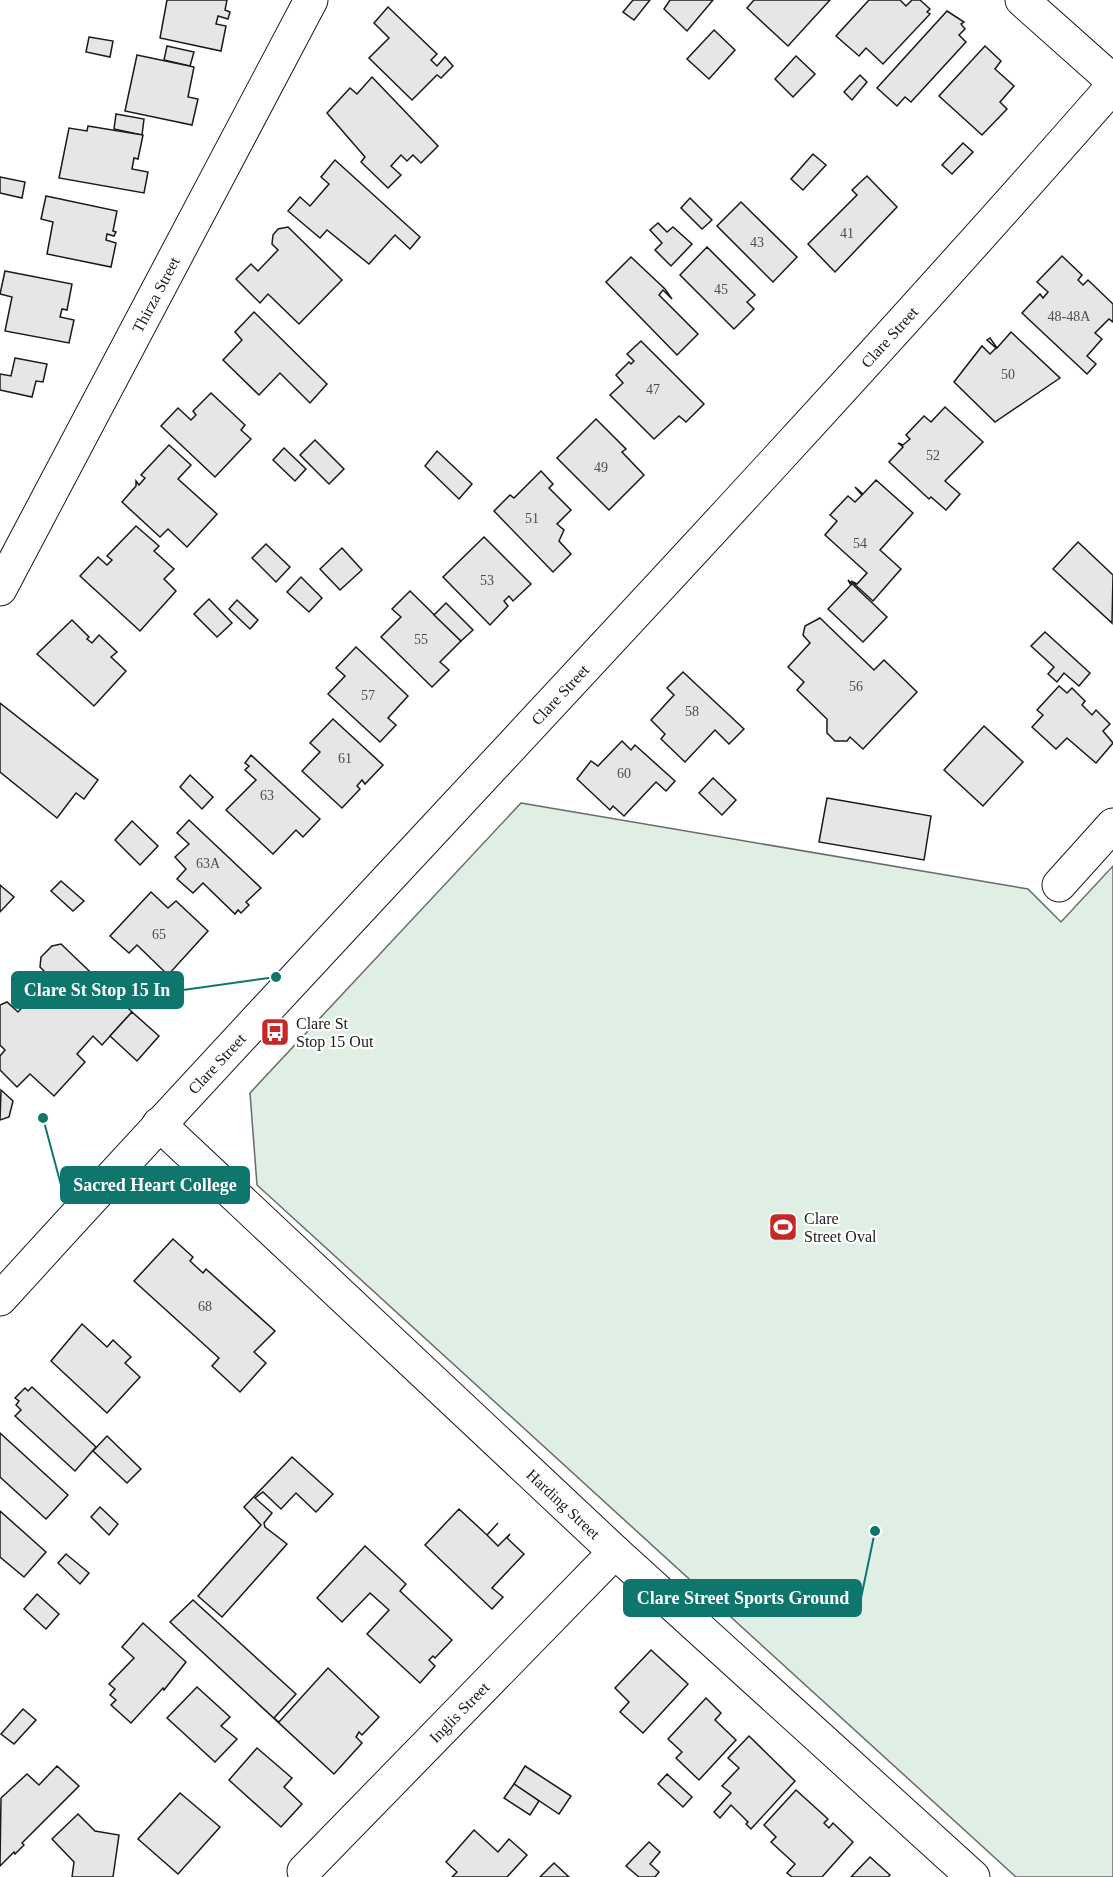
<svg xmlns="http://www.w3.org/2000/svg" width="1113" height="1877" viewBox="0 0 1113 1877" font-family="Georgia,serif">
	<rect width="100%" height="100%" fill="#fff"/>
	<!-- green -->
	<path fill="#e0efe3" stroke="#6a6a6a" stroke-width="1.5" d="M521,803L1028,889L1061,922L1113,866V1877H1016L257,1185L250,1093Z"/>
	<!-- building -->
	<g fill="#e6e6e6" stroke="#1a1a1a" stroke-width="1.5">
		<path d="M167,0H227L225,10L230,12L228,19L218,16L216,24L226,26L221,51L160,38Z"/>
		<path d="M633,0H650L634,20L623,12Z"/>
		<path d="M670,0H713L687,31L664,9Z"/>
		<path d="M754,0H830L788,46L747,8Z"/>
		<path d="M869,0H900L906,6L912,0H920L930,9L927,12L930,14L883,64L866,48L859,56L836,36Z"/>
		<path d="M388,7L437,54L431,60L437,66L445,57L453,66L441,78L437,75L412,100L369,58L389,38L374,23Z"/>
		<path d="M947,11L964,22L961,24L965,29L959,35L966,42L911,102L905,97L897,106L877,88Z"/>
		<path d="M714,30L735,50L709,79L687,59Z"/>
		<path d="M89,37L113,41L110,57L86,52Z"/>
		<path d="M167,46L194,52L190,66L164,60Z"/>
		<path d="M985,46L1001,61L995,69L1014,86L1000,102L1007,109L982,135L939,96Z"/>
		<path d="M137,55L194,67L188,97L198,99L192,125L125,111Z"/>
		<path d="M796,56L815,74L793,97L775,79Z"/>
		<path d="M860,75L867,82L852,100L844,92Z"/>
		<path d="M372,77L438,146L421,163L413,155L407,161L401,155L391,166L401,175L388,188L361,162L365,157L327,113L350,88L357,94Z"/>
		<path d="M116,114L144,119L142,135L114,129Z"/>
		<path d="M88,126L143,135L138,159L134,158L132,169L148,172L144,193L59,178L69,128L87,131Z"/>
		<path d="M963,143L973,152L952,174L942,165Z"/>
		<path d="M813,154L826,165L803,190L791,179Z"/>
		<path d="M335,160L420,237L410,249L395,235L369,264L327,230L320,238L288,211L300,197L310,206L329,184L321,177Z"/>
		<path d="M867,176L897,207L835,272L808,244L857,195L852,190Z"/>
		<path d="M0,177L25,182L22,198L0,193Z"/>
		<path d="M46,196L117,211L113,231L116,232L114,236L107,234L106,240L116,243L111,267L47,254L53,222L41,219Z"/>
		<path d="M690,198L712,220L702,229L681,208Z"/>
		<path d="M741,202L797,257L773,282L717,226Z"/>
		<path d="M658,223L667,232L673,227L692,244L671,266L655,250L662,243L650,230Z"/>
		<path d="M288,227L342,280L299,324L268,294L260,303L236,279L251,264L258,271L278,250L272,244L273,235L278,229Z"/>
		<path d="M707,247L755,295L747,302L754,309L734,329L680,275Z"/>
		<path d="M1062,256L1082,275L1078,280L1083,285L1088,280L1113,304V322L1109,319L1095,333L1102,339L1087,356L1096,364L1087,374L1022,313L1040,294L1043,298L1048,292L1037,282Z"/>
		<path d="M631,257L665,289L672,299L663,290L659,295L698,334L677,355L606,282Z"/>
		<path d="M5,271L72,284L67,310L62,309L60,317L74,320L69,343L5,331L12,297L0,294Z"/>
		<path d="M254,312L327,384L310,403L280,373L259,395L223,360L242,340L235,332Z"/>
		<path d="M1011,332L1060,378L995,422L954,382L982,346L990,354L996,348L987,340L990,338L997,348Z"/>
		<path d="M641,341L704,404L686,422L679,416L654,439L610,395L623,383L616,375L629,362L631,364L634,361L627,354Z"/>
		<path d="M15,358L47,364L43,382L36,381L32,397L0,390V374L11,376Z"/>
		<path d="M211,393L245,425L241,430L251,439L215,477L161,426L178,408L191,420L196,415L193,411Z"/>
		<path d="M945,407L983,442L945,481L960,494L946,510L931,497L929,499L889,462L903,447L898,443L903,445L910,439L906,435L924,416L931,422Z"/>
		<path d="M596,419L626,449L622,452L644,475L609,510L557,458Z"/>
		<path d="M315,440L344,469L329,484L300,455Z"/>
		<path d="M169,445L191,465L178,479L217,514L187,547L168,529L160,537L122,502L136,486V481L139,485L145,478L141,475Z"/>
		<path d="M284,448L306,469L295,481L273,460Z"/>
		<path d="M437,451L472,484L459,499L425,466Z"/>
		<path d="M541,471L553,484L549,488L571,510L557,524L564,530L559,541L571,554L553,572L494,511L510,495L514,498Z"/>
		<path d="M876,480L913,513L880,550L901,569L873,601L851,581L857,584L867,573L825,535L837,521L830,515L848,496L855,502L862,495L855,487L863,494Z"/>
		<path d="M136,526L159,546L154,551L174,569L164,579L176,591L140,631L80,576L98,557L107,565L112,560L107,556Z"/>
		<path d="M484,537L531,584L513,601L509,596L504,601L508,606L490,625L443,577Z"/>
		<path d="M1078,542L1113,575L1112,623L1053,569Z"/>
		<path d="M266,544L290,567L276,582L252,558Z"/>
		<path d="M342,548L362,570L340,590L320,569Z"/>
		<path d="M301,577L322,598L309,612L287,592Z"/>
		<path d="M848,580L887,617L863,642L828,609L851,585Z"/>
		<path d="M410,591L461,641L440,662L449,670L432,687L381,637L401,617L392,609Z"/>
		<path d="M209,599L232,623L217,637L194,614Z"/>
		<path d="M237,600L258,620L250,629L229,609Z"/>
		<path d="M446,603L473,630L461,641L434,615Z"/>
		<path d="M820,618L874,670L884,660L917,692L863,749L850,737L847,741H835L827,733V719L797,690L804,682L788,667L810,643L803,635L805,626Z"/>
		<path d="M72,620L89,637L87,639L92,643L99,635L117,652L111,657L126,671L94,706L37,654Z"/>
		<path d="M1045,632L1090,673L1079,686L1064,673L1057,682L1048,674L1054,667L1031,646Z"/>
		<path d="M356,647L408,696L388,718L396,725L380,742L328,694L345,676L336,668Z"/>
		<path d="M683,672L744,729L729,744L715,730L685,762L661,739L665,734L651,720L674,695L667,688Z"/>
		<path d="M1059,686L1067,693L1072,688L1085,701L1082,705L1092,715L1096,710L1110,724L1103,731L1113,743L1096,763L1067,738L1056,749L1032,727L1043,715L1037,710Z"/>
		<path d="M0,703L98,780L84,799L76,793L57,818L0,772Z"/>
		<path d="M333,719L383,765L365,784L362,780L357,786L360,789L342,808L302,771L320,752L310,743Z"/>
		<path d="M984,726L1023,762L983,806L944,770Z"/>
		<path d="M622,741L631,750L635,745L675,781L666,791L656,782L624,816L613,806L610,810L577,779L591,761L598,766Z"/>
		<path d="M251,755L320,819L303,837L296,830L273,854L226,810L256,780L245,770L249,766L245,763Z"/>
		<path d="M190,775L213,797L202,809L180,787Z"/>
		<path d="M713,778L736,800L722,815L699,793Z"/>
		<path d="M827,798L931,816L924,860L819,842Z"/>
		<path d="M189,820L261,888L246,902L249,905L241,913L238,910L235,914L203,883L193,893L177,879L186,869L175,857L189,844L177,833Z"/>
		<path d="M132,821L158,846L140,865L115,840Z"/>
		<path d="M61,881L84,901L73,911L51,891Z"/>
		<path d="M0,885L14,897L0,912Z"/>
		<path d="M151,892L168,908L176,901L208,931L168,975L137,945L129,953L110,936Z"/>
		<path d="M61,944L132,1012L102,1045L93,1036L77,1054L85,1062L54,1096L30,1074L17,1087L0,1070V1056L5,1050L0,1045V1005L7,1002L18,1012L50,977L40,967L41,957L52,946Z"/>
		<path d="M132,1012L159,1036L137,1061L110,1036Z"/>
		<path d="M1,1090L13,1101L9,1117L0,1120Z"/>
		<path d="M173,1239L193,1257L190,1261L203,1273L206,1269L275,1331L254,1352L266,1363L240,1392L212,1366L219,1358L134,1281Z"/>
		<path d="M82,1324L107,1347L113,1340L131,1357L125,1363L140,1377L107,1413L51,1361Z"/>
		<path d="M32,1387L96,1447L75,1471L15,1416L21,1410L16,1405L19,1401L15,1398L25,1388L28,1391Z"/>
		<path d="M0,1433L68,1495L46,1519L0,1477Z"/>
		<path d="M107,1436L141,1469L127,1483L93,1451Z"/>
		<path d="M292,1457L333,1494L316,1512L296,1493L281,1509L263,1492L255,1498L272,1513L264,1523L265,1527L287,1544L222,1617L198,1596L261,1525L244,1507Z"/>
		<path d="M100,1507L118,1524L109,1535L91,1517Z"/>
		<path d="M459,1509L487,1535L498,1523L487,1535L498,1546L510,1534L507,1538L524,1554L492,1588L503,1597L492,1609L425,1545Z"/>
		<path d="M0,1511L46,1552L24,1577L0,1557Z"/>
		<path d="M365,1546L406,1584L400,1591L452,1640L435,1658L433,1656L429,1660L435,1666L420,1683L367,1634L389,1610L370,1593L342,1622L317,1598Z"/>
		<path d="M66,1554L89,1573L80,1584L58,1563Z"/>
		<path d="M37,1594L59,1614L46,1629L24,1609Z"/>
		<path d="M193,1600L296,1694L274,1718L279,1722L328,1668L379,1717L362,1735L359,1732L356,1737L362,1743L334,1774L170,1622Z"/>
		<path d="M143,1623L186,1662L164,1690L163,1688L131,1723L111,1705L116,1700L110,1695L115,1689L109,1684L134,1658L122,1647Z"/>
		<path d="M651,1650L688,1684L643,1733L620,1712L629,1702L615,1688Z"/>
		<path d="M197,1687L230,1717L221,1726L237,1739L215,1762L167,1718Z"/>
		<path d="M706,1698L721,1713L715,1720L736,1740L699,1780L676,1758L682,1752L668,1739Z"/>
		<path d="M23,1709L36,1720L14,1744L1,1734Z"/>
		<path d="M749,1736L795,1781L751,1829L746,1824L748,1822L731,1805L720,1818L714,1812L731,1793L722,1786L739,1768L728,1758Z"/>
		<path d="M257,1748L292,1778L284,1787L302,1804L281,1827L229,1780Z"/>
		<path d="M57,1766L79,1786L22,1843L24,1845L15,1854L14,1852L0,1866L1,1798L27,1774L39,1785Z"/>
		<path d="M525,1766L571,1796L559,1814L514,1784Z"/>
		<path d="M667,1774L692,1797L683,1807L658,1784Z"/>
		<path d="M514,1784L539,1801L530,1815L504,1798Z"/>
		<path d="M796,1790L828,1819L824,1823L829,1828L833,1823L853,1842L822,1877H792L787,1873L795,1864L771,1842L776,1837L764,1825Z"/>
		<path d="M180,1793L220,1827L178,1874L138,1839Z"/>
		<path d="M78,1814L95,1831L119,1835L113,1877H72L74,1862L52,1839Z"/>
		<path d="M474,1830L498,1852L509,1839L527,1855L507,1877H452L457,1872L446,1862Z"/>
		<path d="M649,1842L660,1852L650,1864L659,1872L655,1877H639L626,1866Z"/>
		<path d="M870,1857L890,1875L888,1877H851Z"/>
		<path d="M554,1863L569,1877H540Z"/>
	</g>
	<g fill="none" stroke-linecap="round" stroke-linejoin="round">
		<!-- minor casing -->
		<g stroke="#1a1a1a" stroke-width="35">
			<g id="minor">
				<path d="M1022,0L1113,81"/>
				<path id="s1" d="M0,589L311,0"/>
				<path d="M1059,885L1113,825"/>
				<path id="s2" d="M159,1124L615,1552L973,1877"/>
				<path id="s3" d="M0,1299C369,893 751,499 1113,86"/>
				<path id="s4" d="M304,1871L615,1552"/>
			</g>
		</g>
		<!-- minor -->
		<use href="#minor" stroke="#fff" stroke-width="33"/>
	</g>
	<!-- icons -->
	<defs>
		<g id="bus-square" transform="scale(1.5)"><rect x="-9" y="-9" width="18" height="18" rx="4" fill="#c62828" stroke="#fff"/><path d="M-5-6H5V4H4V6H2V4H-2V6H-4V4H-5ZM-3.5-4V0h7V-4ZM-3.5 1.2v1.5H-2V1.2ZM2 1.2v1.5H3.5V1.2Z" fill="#fff"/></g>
		<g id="stadium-square" transform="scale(1.5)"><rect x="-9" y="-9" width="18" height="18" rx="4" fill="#c62828" stroke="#fff"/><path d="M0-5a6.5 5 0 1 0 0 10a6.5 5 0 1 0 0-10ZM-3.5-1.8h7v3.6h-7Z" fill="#fff"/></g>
	</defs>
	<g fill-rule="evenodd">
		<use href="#bus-square" x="275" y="1032"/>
		<use href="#stadium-square" x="783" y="1227"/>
	</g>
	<g text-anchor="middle" stroke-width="4.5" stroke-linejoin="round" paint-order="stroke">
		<!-- number labels -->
		<g font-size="14" fill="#4d4d4d">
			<text x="847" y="238">41</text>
			<text x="757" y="247">43</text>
			<text x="721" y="294">45</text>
			<text x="1069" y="321">48-48A</text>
			<text x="1008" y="379">50</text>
			<text x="653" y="394">47</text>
			<text x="933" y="460">52</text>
			<text x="601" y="472">49</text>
			<text x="532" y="523">51</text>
			<text x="860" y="548">54</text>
			<text x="487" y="585">53</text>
			<text x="421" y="644">55</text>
			<text x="856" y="691">56</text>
			<text x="368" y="700">57</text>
			<text x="692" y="716">58</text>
			<text x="345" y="763">61</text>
			<text x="624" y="778">60</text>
			<text x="267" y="800">63</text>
			<text x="208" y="868">63A</text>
			<text x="159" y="939">65</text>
			<text x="205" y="1311">68</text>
		</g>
		<!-- street labels -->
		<g font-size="16" fill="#1a1a1a" stroke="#fff">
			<text dy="6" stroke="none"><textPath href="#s1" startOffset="333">Thirza Street</textPath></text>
			<text dy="6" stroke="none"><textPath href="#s3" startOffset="1310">Clare Street</textPath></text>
			<text dy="6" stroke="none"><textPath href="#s3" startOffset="824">Clare Street</textPath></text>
			<text dy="6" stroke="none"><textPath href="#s3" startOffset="320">Clare Street</textPath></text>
			<text dy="6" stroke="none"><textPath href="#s2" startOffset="555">Harding Street</textPath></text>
			<text dy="6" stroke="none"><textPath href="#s4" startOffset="222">Inglis Street</textPath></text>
		</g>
		<!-- poi labels -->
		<g font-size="16" fill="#1a1a1a" stroke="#fff" text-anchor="start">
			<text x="296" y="1029">Clare St<tspan x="296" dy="18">Stop 15 Out</tspan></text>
			<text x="804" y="1224">Clare<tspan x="804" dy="18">Street Oval</tspan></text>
		</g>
	</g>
	<!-- callouts -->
	<path fill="none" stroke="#0f766e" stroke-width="2" d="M276 977L183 990M43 1118L61 1185M875 1531L861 1598"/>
	<g fill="#0f766e" stroke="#fff" stroke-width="2">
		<circle cx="276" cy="977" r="6"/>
		<circle cx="43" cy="1118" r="6"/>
		<circle cx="875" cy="1531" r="6"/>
	</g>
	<g fill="#0f766e" stroke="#0f766e" stroke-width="2">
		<rect x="12" y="972" width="171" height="36" rx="6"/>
		<rect x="61" y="1167" width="188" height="36" rx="6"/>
		<rect x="624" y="1580" width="237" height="36" rx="6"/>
	</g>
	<g font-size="18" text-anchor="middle" font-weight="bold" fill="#fff">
		<text x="97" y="996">Clare St Stop 15 In</text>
		<text x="155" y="1191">Sacred Heart College</text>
		<text x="743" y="1604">Clare Street Sports Ground</text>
	</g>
</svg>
